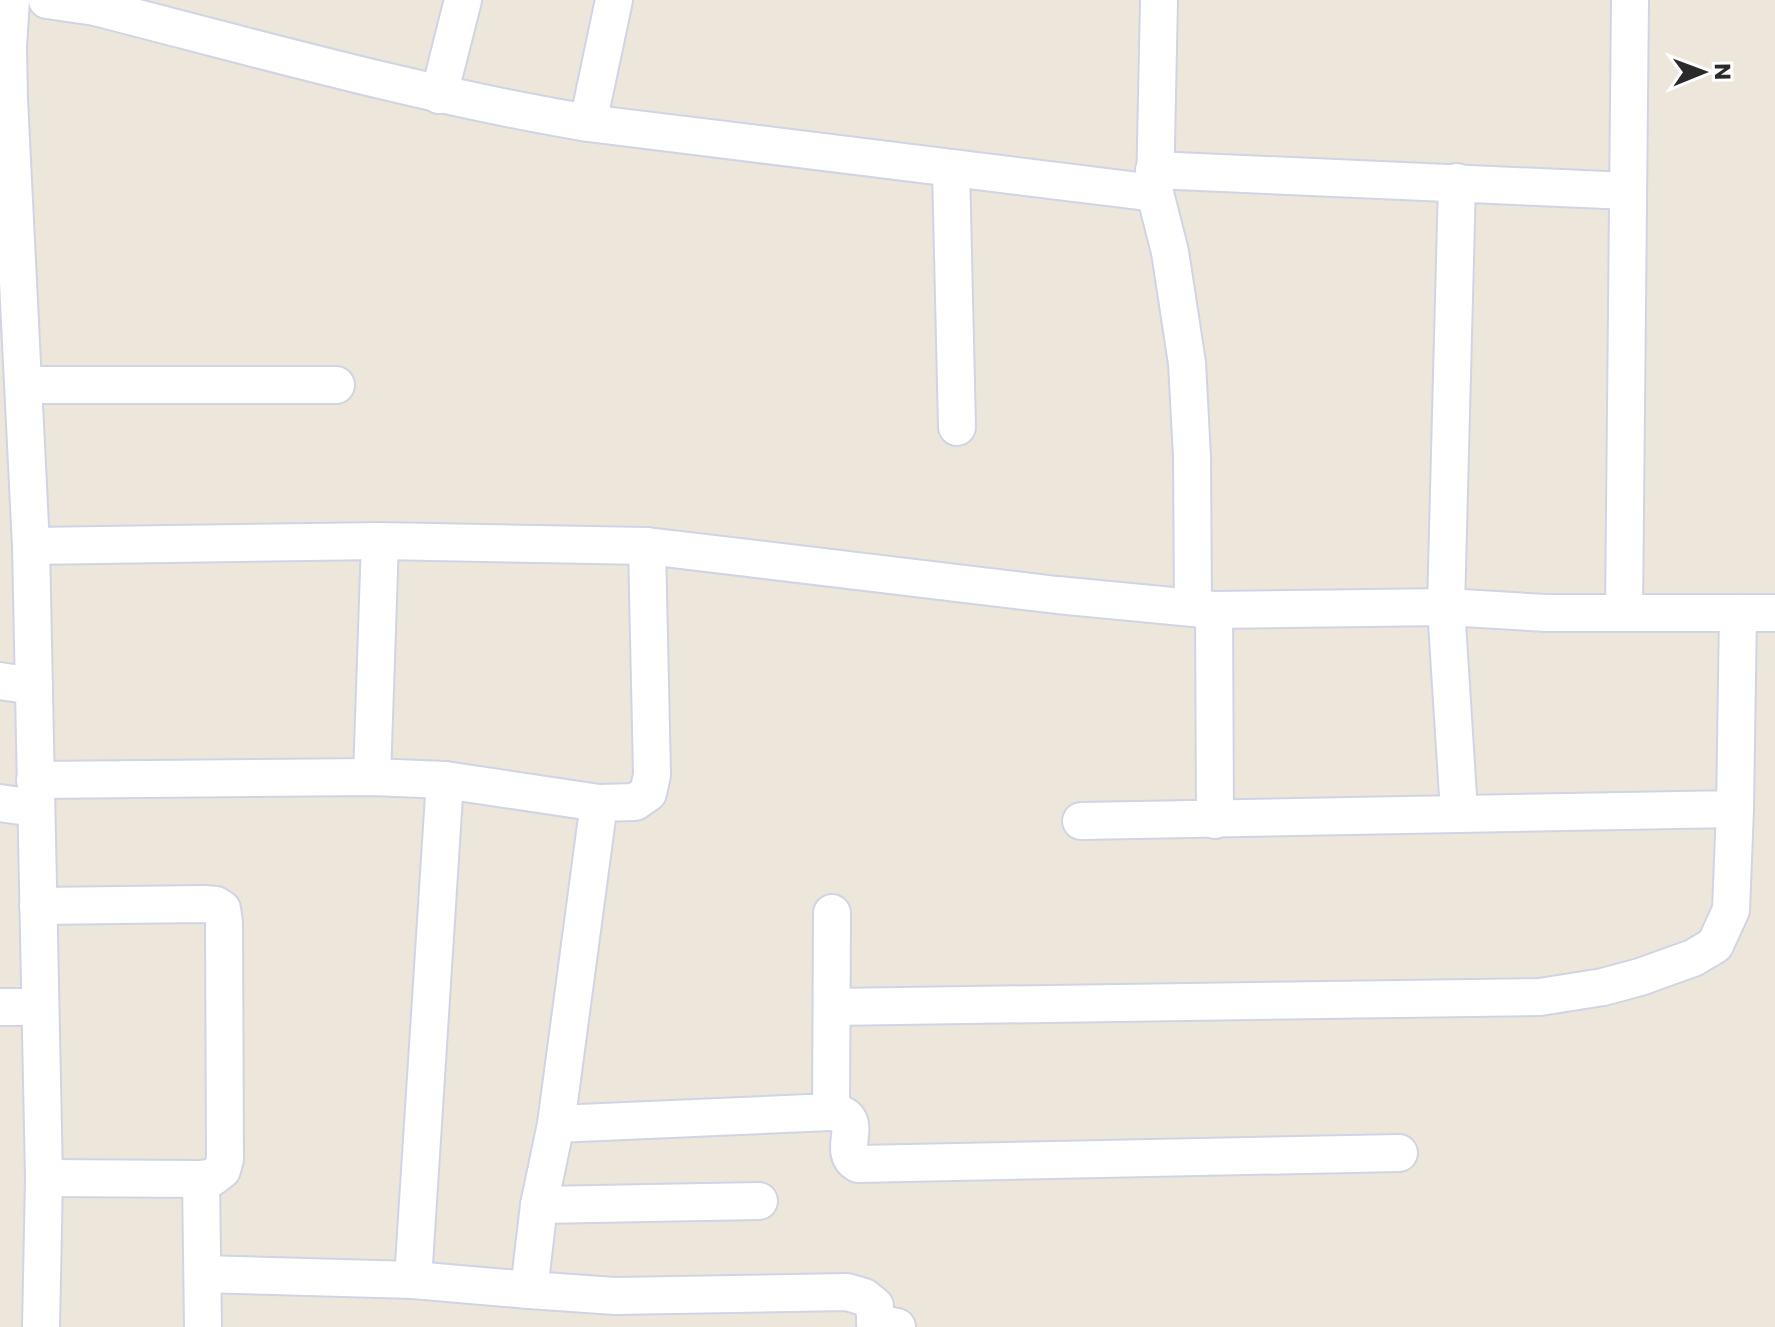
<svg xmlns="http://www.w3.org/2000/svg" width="1775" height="1327" viewBox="0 0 1775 1327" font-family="Poppins,sans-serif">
	<rect width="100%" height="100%" fill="#ede6db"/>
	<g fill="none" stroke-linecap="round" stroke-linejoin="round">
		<!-- minor casing -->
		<g stroke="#d0d4e4" stroke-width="40">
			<g id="minor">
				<path d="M11,0L8,47L9,99L31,546L44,1178L41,1327"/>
				<path d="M47,0L95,7C259,49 421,95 588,123L1155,193"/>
				<path d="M1159,0L1155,193L1170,252L1187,363L1192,457L1193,606"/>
				<path d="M439,95L463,0"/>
				<path d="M588,123L614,0"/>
				<path d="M951,168L957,427"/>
				<path d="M1154,170L1628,191"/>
				<path d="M1457,182L1446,607L1459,812"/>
				<path d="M23,385H336"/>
				<path d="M31,546L380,541L647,546L1057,595L1214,610L1446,607L1546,613H1775"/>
				<path d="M1214,610L1215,820"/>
				<path d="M1624,613L1630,0"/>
				<path d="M0,681L34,686"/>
				<path d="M372,777L380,541"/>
				<path d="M35,780L372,777L445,780L599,803L635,802L648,793L652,775L647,546"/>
				<path d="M0,803L35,808"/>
				<path d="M599,803L556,1124L539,1205L529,1290L615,1296L847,1292L864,1297L875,1306V1323L897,1327"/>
				<path d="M1081,821L1735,809L1738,613"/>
				<path d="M38,906L204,904L216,905L222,909L224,922L225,1159L222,1170L213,1177L201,1179L44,1178"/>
				<path d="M0,1007H40"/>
				<path d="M832,1007L1540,997L1603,987L1640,977L1693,958L1715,945L1731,910L1735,809"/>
				<path d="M831,1112C870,1116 834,1151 858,1164L1399,1153"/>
				<path d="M556,1124L831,1112L832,913"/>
				<path d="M201,1179L203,1327"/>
				<path d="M539,1205L759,1201"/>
				<path d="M203,1274L413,1280L445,780"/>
				<path d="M413,1280L529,1290"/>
			</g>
		</g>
		<!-- minor -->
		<use href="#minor" stroke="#fff" stroke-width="36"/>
	</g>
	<!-- north arrow -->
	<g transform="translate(1703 72) rotate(89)" stroke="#ffffff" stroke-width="6" paint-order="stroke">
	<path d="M0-6L14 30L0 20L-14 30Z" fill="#2a2a2a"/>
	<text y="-12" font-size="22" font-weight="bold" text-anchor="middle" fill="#2a2a2a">N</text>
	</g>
</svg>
